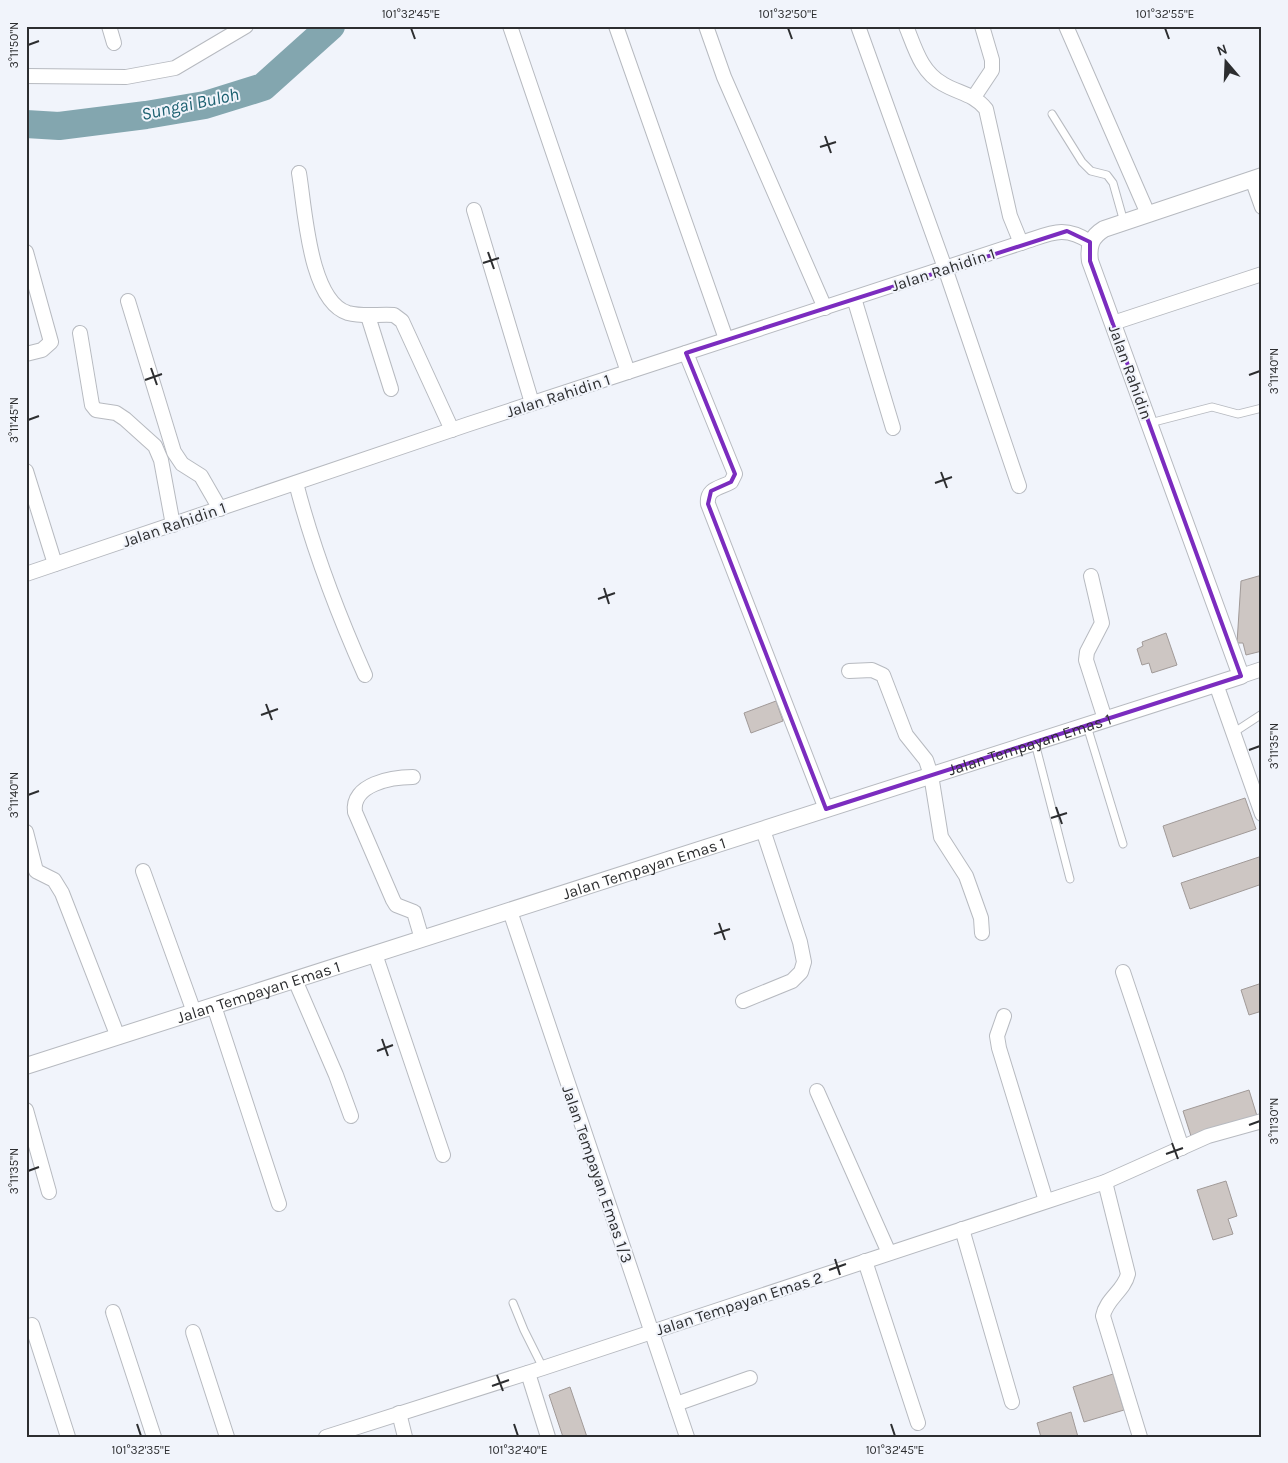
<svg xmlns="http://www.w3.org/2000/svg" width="1288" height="1463" viewBox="0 0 1288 1463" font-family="Karla,sans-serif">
	<rect width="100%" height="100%" fill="#f1f4fb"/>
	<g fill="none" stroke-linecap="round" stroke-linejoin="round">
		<!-- river -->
		<path stroke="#83a6af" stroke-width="28" d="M26,124L59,126L146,115L205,105L263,87L331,26"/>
	</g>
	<!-- building -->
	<g fill="#cdc6c3" stroke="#a19a98">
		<path d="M1262,575V651L1246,655L1243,643H1237L1241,581Z"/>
		<path d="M1166,633L1177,665L1152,673L1149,663L1142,665L1137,649L1143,646L1142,642Z"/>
		<path d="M776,701L783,721L751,733L744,713Z"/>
		<path d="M1245,798L1256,829L1173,857L1163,826Z"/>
		<path d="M1262,856V884L1190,909L1181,883Z"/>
		<path d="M1262,983V1011L1249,1015L1241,990Z"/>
		<path d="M1249,1090L1257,1116L1191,1136L1183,1111Z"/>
		<path d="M1226,1181L1237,1216L1228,1219L1233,1234L1213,1240L1197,1190Z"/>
		<path d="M1113,1374L1124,1410L1084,1422L1073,1387Z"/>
		<path d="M570,1387L587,1437H563L549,1395Z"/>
		<path d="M1071,1412L1078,1437H1041L1037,1423Z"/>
	</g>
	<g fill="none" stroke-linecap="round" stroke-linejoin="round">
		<!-- service casing -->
		<g stroke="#b7bac0" stroke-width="9">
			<g id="service">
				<path d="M1052,114L1082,162L1091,171L1107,175L1113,183L1124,222"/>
				<path d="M1150,423L1212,407L1238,414L1262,408"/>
				<path d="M1087,726L1123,844"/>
				<path d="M1233,733L1262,714"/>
				<path d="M1035,743L1070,879"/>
				<path d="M513,1303L524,1330L543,1368"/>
			</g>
		</g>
		<!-- minor casing -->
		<g stroke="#b7bac0" stroke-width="16">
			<g id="minor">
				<path d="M109,26L114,43"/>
				<path d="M510,26L628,372"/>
				<path d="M616,26L726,339"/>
				<path d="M706,26L724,77L825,308"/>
				<path d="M858,26L945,268L1019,486"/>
				<path d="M906,26C915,48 921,72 943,84C958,93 974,94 986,109L1010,216L1021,243"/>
				<path d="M1066,26L1148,214"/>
				<path d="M26,76L126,77L175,68L246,26"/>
				<path d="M974,97L992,70V60L982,26"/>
				<path d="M299,173C305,208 309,301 348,313C363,317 378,314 394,315L402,321L452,430"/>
				<path d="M1252,179L1262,207"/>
				<path d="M474,210L532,403"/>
				<path d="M26,252L51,342L42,350L26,354"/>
				<path d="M854,298L893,428"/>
				<path d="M128,301L174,452L182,464L201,476L220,509"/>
				<path d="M368,316L391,389"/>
				<path d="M1113,323L1262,274"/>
				<path d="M80,333L92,405L96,410L116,413L125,419L155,446L161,460L173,525"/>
				<path d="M686,353L735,474L731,482C721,488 706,488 708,504L826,809"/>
				<path d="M26,471L55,564"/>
				<path d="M296,483C313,549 337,612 365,675"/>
				<path d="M26,574L469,424L1021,243C1050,234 1063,224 1090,242"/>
				<path d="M1091,576L1102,623L1087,652L1086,660L1105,719"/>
				<path d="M849,671L872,670L883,675L906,735L926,760L931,775L941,837L966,876L981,918L982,933"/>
				<path d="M1241,676L1262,669"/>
				<path d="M1216,684L1262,814"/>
				<path d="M413,777C392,777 351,784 355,812L393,900L396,905L414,912L422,939"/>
				<path d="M26,832L36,871L54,880L62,893L118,1037"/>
				<path d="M143,871L194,1012"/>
				<path d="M510,911L687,1437"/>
				<path d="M375,954L443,1155"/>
				<path d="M1123,972L1182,1148"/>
				<path d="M295,980L336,1075L351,1116"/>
				<path d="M743,1001L792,981L801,972L804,962L800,942L763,830"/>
				<path d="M214,1006L279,1204"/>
				<path d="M1004,1016L997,1036L999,1048L1046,1201"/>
				<path d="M817,1091L889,1253"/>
				<path d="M26,1110L49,1192"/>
				<path d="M1105,1182L1128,1274C1124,1291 1106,1299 1103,1316L1140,1437"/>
				<path d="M962,1229L1012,1402"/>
				<path d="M865,1261L918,1423"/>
				<path d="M113,1312L154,1437"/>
				<path d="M32,1325L68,1437"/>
				<path d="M193,1332L227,1437"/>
				<path d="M528,1373L548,1437"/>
				<path d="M676,1404L750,1378"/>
				<path d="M399,1413L405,1437"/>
				<path d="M326,1437L543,1368L1105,1182L1208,1136L1262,1121"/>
			</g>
		</g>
		<!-- tertiary casing -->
		<g stroke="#b7bac0" stroke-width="18">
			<g id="tertiary">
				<path id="s1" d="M26,1066L1241,676L1090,261C1088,246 1091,237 1104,229L1262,176"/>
			</g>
		</g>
		<!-- service -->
		<use href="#service" stroke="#fff" stroke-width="7"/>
		<!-- minor -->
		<use href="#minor" stroke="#fff" stroke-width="14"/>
		<!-- tertiary -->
		<use href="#tertiary" stroke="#fff" stroke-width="16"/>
	</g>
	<!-- marked area -->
	<path fill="none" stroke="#7b2cbf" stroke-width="4" stroke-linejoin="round" d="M1067,231L1090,242V261L1241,676L826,809L708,504L711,491L731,482L735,474L686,353Z"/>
	<!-- ticks -->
	<path fill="none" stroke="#2d2e30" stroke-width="2" d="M411,28L415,39M788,28L792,39M1165,28L1169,39M28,45L39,41M825,136L831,153M820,147L836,142M488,252L494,269M483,263L499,258M151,368L157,385M1249,375L1260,371M145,380L162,374M28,420L39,416M941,472L947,488M935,483L952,477M604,588L609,604M598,599L615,593M266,704L272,720M261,715L278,709M1249,750L1260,746M28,795L39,791M1056,807L1062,824M1051,818L1067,813M719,923L725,940M714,934L730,929M382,1039L388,1056M377,1051L393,1045M1249,1125L1260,1121M1172,1143L1178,1159M1166,1154L1183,1148M28,1171L39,1167M835,1259L840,1275M829,1270L846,1264M497,1375L503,1391M492,1386L509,1380M137,1424L141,1436M514,1424L518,1436M891,1424L895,1436"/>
	<g text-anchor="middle" stroke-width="4" stroke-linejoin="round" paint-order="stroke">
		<!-- street labels -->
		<g font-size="16" fill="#2d2e30" stroke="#f1f4fb">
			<text transform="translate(943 269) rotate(-18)" y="6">Jalan Rahidin 1</text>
			<text transform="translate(1131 372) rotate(70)" y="6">Jalan Rahidin</text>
			<text transform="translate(558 395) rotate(-18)" y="6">Jalan Rahidin 1</text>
			<text transform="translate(174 524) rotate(-19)" y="6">Jalan Rahidin 1</text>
			<text dy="6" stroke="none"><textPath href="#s1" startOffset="1054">Jalan Tempayan Emas 1</textPath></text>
			<text dy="6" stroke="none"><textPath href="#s1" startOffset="649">Jalan Tempayan Emas 1</textPath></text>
			<text dy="6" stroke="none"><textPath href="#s1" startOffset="244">Jalan Tempayan Emas 1</textPath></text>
			<text transform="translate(598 1174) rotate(71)" y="6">Jalan Tempayan Emas 1/3</text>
			<text transform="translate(739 1303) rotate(-18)" y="6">Jalan Tempayan Emas 2</text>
		</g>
		<!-- water labels -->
		<g font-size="18" font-style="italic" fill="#1a5f6f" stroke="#f1f4fb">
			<text transform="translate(190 104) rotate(-12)" y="6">Sungai Buloh</text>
		</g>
	</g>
	<!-- border -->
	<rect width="1288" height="1463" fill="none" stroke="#f1f4fb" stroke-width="55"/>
	<!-- north arrow -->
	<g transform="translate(1226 62) rotate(341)" stroke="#f1f4fb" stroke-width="4" paint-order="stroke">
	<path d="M0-4L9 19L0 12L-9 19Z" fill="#2d2e30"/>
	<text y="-8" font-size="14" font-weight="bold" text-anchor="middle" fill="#2d2e30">N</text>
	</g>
	<rect x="28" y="28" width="1232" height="1408" fill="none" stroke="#2d2e30" stroke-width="2"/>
	<g font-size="12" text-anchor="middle" fill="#2d2e30">
		<text x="411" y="18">101°32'45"E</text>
		<text x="788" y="18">101°32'50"E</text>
		<text x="1165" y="18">101°32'55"E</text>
		<text transform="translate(14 45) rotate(-90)" y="4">3°11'50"N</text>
		<text transform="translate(1274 371) rotate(-90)" y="4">3°11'40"N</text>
		<text transform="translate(14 420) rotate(-90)" y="4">3°11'45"N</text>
		<text transform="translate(1274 746) rotate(-90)" y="4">3°11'35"N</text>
		<text transform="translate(14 795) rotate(-90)" y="4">3°11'40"N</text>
		<text transform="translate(1274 1121) rotate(-90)" y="4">3°11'30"N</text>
		<text transform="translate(14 1171) rotate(-90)" y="4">3°11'35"N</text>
		<text x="141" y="1454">101°32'35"E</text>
		<text x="518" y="1454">101°32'40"E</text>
		<text x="895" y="1454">101°32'45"E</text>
	</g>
</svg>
